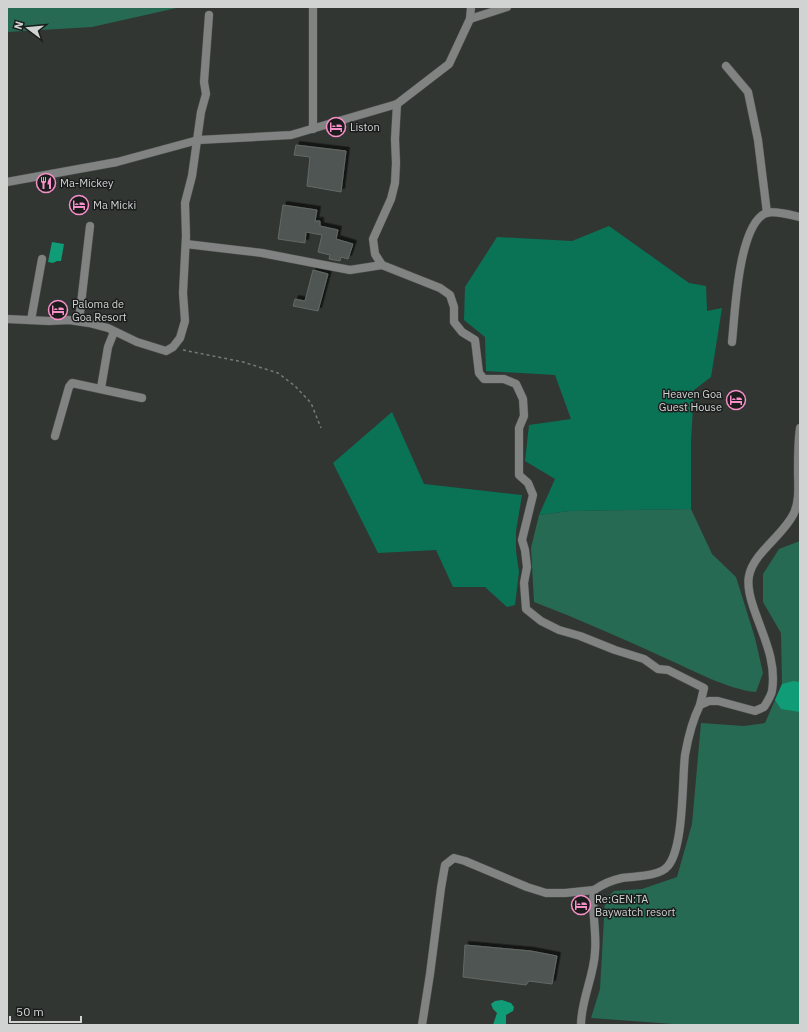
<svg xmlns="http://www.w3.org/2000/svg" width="807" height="1032" viewBox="0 0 807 1032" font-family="'IBM Plex Sans',sans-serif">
	<defs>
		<filter id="shadow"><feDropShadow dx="3.5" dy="-3.5" stdDeviation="0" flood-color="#0009"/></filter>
	</defs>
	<rect width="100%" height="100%" fill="#313633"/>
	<!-- green -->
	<g fill="#276a53">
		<path d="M7,7H181L92,27L7,32Z"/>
		<path d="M691,509L712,554L736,577L755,638L763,673L756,692C729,690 690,669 665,658C622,638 578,619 534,602L531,548L539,515L569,511Z"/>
		<path d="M800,541V1025H687L591,1018L600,989L605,900L614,891L642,889L677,877L692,824L701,723L744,726L765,723L782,684L781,633L763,602V574L779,549Z"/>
	</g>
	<!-- forest -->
	<g fill="#0a7356">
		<path d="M609,226L689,283L706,286L707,311L722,308L711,377L694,390L691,441V509L569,511L539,515L555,479L525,461L529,425L571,419L555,375L486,371L485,337L464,320L465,287L497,237L572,241Z"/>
		<path d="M392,412L424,484L522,495L516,531V551L519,572L515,605L507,607L485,587H453L436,550L378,553L333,463Z"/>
	</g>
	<!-- water -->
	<g fill="#109c76">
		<path d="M52,242L64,244L61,261H57L53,263L48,262Z"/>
		<path d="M793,681L800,682V712L781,709L775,700L782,684Z"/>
		<path d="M502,1000L511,1003L514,1007L513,1011L506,1015V1025H493L497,1013L493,1009L491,1004L495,1001Z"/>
	</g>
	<!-- building -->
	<g fill="#4f5552" stroke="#636966" filter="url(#shadow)">
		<path d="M296,145L346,151L341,192L307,186L310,157L294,155Z"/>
		<path d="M283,205L317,210L315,221H320V226L338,230L336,239L353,244L348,259L341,257L340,261L329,259L330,255L318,252L322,235L306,232L305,243L278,239Z"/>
		<path d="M313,270L328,274L318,311L293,306L295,299L305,301Z"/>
		<path d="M465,945L531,951L557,956L552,984L529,981L526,985L463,977Z"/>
	</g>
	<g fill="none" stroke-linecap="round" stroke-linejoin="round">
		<!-- minor casing -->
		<g stroke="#4e5250" stroke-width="9">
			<g id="minor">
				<path d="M726,66L748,92L758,140L767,213"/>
				<path d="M397,104L395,139L396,163L395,183L391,199L373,239L375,254L382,265L440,288L450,295L454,307V322L462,332L475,340L479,373L484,379H504L516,384L523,399L524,416L519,428V475L528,483L533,495L522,540L525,550L527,567L524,583L526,609L541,621L559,630L580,636L615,650L644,659L658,669L668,670L704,688L700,705"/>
				<path d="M313,129V7"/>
				<path d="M186,244L262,253L350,270L382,265"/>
				<path d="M7,319L49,321L69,320L89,323L108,328L137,342L166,351L173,347L180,338L185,321L183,293L186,236L185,203L192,176L201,112L206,94L204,82L209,15"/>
				<path d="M31,320L42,259"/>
				<path d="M79,321L90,226"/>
				<path d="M732,342C735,314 738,225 766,213C775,210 791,215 800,217"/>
				<path d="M101,388L108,347L114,332"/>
				<path d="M55,436L69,387L72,383L142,398"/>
				<path d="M422,1025L430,974L441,888L445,865L454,858L465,861L527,887L546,893H565L594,890"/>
				<path d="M581,1025C581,1000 594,976 595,952C597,931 591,910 594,890C603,884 612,880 622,878C635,876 659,877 668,866C684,847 682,781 685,755C688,738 692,721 700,705L709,701H718L755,711L764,707C767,702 771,696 772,691C777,660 762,634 753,606C750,597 747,586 749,576C753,553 784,535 794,513C800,500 798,484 798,470C798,456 798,442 800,428"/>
			</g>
		</g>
		<!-- tertiary casing -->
		<g stroke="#4e5250" stroke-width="9">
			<g id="tertiary">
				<path d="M470,19L507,7"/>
				<path d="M7,182L117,162L198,140L291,135L397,104L449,64L470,19L471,7"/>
			</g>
		</g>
		<!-- path -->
		<path stroke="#767b78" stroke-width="1.5" stroke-dasharray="3 3" stroke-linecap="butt" d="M183,350L243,362L278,373L295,386L311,403L321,428"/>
		<!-- minor -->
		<use href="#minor" stroke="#818382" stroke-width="8"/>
		<!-- tertiary -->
		<use href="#tertiary" stroke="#818382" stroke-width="8"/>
	</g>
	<!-- icons -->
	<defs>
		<g id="hotel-ring" transform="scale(1)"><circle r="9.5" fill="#1a1d1c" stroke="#f98fc9" stroke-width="1.5"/><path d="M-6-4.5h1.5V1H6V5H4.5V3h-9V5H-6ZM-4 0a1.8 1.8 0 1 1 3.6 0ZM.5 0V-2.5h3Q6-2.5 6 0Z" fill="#f98fc9"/></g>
		<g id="restaurant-ring" transform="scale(1)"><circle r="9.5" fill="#1a1d1c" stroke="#f98fc9" stroke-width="1.5"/><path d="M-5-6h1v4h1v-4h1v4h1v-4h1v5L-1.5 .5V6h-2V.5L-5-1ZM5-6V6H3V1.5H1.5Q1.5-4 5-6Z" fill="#f98fc9"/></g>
	</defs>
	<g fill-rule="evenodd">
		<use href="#hotel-ring" x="336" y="127"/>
		<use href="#restaurant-ring" x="46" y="183"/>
		<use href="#hotel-ring" x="79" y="205"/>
		<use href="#hotel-ring" x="58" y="310"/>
		<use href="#hotel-ring" x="736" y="400"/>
		<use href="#hotel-ring" x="581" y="905"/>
	</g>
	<g text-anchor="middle" stroke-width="3" stroke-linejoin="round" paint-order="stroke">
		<!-- poi labels -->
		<g font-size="11" fill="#d0d3d2" stroke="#1a1d1c" text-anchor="start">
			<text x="350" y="131">Liston</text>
			<text x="60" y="187">Ma-Mickey</text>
			<text x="93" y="209">Ma Micki</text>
			<text x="72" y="308">Paloma de<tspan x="72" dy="13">Goa Resort</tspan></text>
			<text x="722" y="398" text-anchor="end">Heaven Goa<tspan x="722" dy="13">Guest House</tspan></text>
			<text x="595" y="903">Re:GEN:TA<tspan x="595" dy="13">Baywatch resort</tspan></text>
		</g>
	</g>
	<!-- border -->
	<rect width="807" height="1032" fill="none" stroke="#d0d3d2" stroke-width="16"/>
	<!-- north arrow -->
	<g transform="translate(28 28) rotate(286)" stroke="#1a1d1c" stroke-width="3" paint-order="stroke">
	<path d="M0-3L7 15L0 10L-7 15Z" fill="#d0d3d2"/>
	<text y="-6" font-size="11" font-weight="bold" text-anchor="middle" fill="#d0d3d2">N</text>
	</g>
	<!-- scale -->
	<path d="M10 1016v6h71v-6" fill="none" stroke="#d0d3d2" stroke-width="2"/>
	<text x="16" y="1016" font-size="12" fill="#d0d3d2" stroke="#1a1d1c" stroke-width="3" paint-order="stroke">50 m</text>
</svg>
